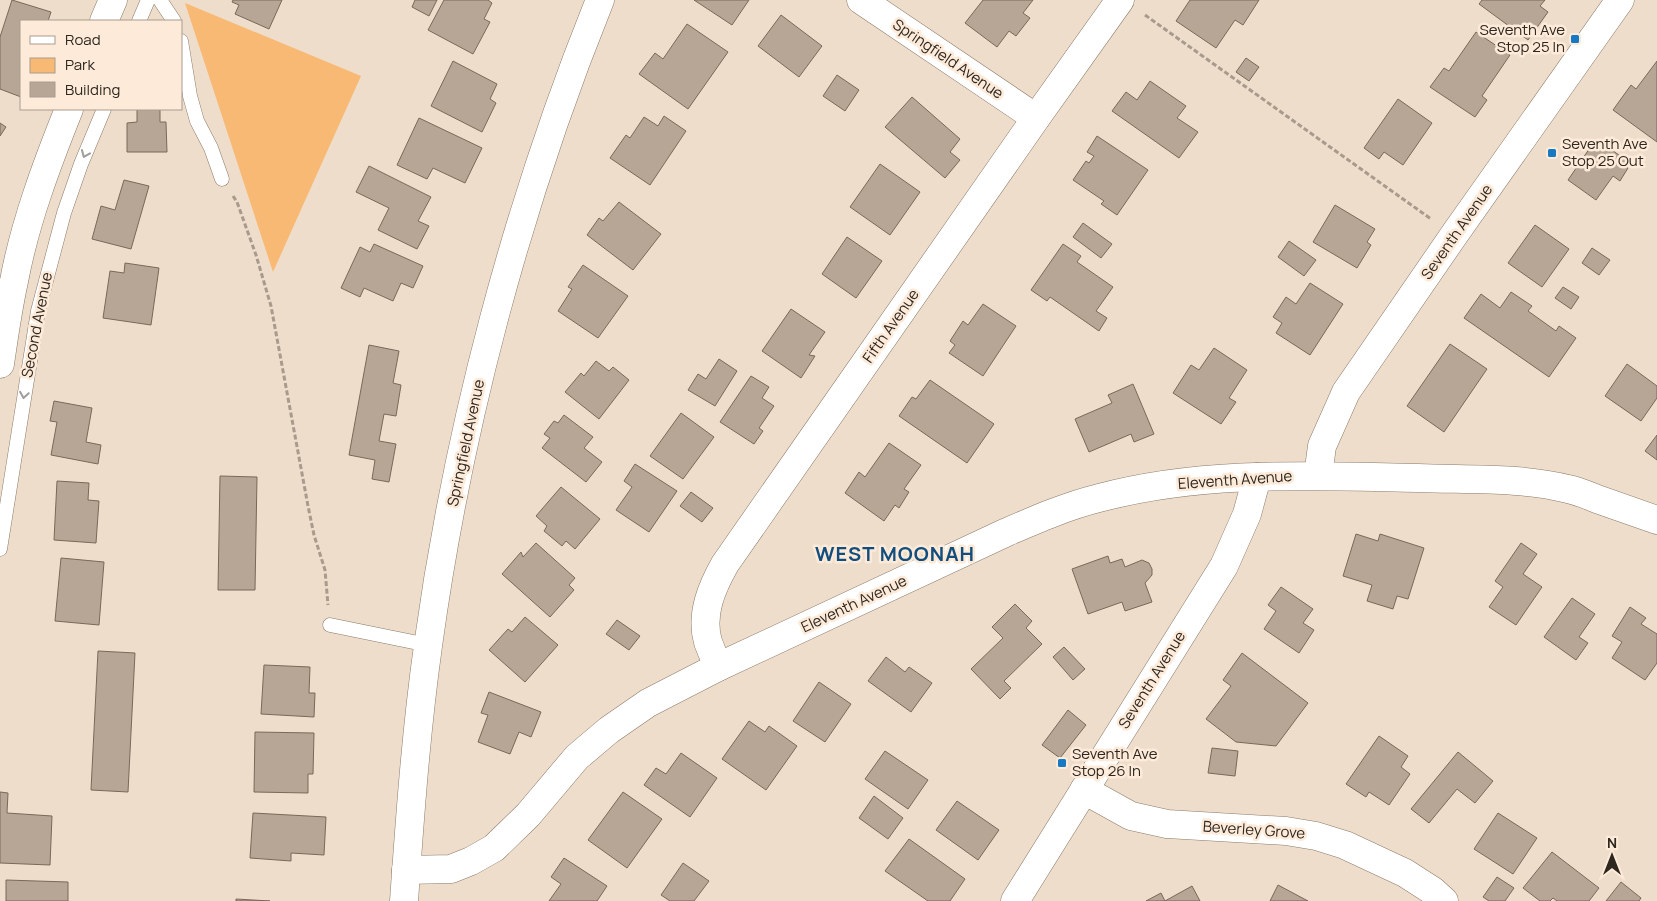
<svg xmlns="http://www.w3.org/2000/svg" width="1657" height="901" viewBox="0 0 1657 901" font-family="Manrope,sans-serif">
	<rect width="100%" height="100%" fill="#efddcb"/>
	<!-- green -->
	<path fill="#f7b973" d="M185,3L361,76L273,272Z"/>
	<!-- building -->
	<g fill="#b7a695" stroke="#786958">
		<path d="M12,0L51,12L48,21H21V97L0,89V37Z"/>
		<path d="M233,0H282L269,29L235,14L239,5L232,2Z"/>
		<path d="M415,0H437L429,16L412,7Z"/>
		<path d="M444,0H488L492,3L484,19L490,22L473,54L428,30Z"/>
		<path d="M694,0H749L732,25Z"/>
		<path d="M983,0H1033L1023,13L1030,18L1016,36L1009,31L997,47L965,23Z"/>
		<path d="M1190,0H1259L1243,25L1235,20L1216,48L1176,21Z"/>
		<path d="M1482,0H1545L1540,6L1548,12L1528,40L1479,4Z"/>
		<path d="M781,15L822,46L799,77L758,46Z"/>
		<path d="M687,24L728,52L688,109L639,74L655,53L663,59Z"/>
		<path d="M1476,32L1510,55L1482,96L1487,100L1475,117L1430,87L1444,68L1449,71Z"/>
		<path d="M1246,58L1259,67L1249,81L1236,72Z"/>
		<path d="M453,61L497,84L490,99L496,103L482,132L431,106Z"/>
		<path d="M1657,61V142L1613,110L1631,85L1636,89Z"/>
		<path d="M837,75L859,90L845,111L823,96Z"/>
		<path d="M1150,81L1186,106L1177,118L1198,132L1179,158L1112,111L1126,92L1137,100Z"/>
		<path d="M912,97L960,139L950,152L960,160L945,178L885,127Z"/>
		<path d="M1398,99L1432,123L1403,165L1384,152L1379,159L1364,148Z"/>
		<path d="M137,109H160V122H166L167,152H127V123L137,122Z"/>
		<path d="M664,116L686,131L650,185L610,158L626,135L630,138L644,117L658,126Z"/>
		<path d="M419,118L482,148L465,183L433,168L427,179L397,165Z"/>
		<path d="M0,123L6,127L0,136Z"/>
		<path d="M1097,136L1148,170L1117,215L1101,204L1104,201L1073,180L1086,161L1089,163L1094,156L1087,152Z"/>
		<path d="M1596,139L1626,160L1623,165L1628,168L1620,181L1613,176L1596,200L1568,180Z"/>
		<path d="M880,164L920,192L890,235L850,207Z"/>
		<path d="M369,166L431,197L418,221L429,226L417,249L378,230L389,208L356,192Z"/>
		<path d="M124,180L149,186L131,249L92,239L101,206L115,210Z"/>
		<path d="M619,202L661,234L633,270L587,235L599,218L603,221Z"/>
		<path d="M1335,205L1375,229L1367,242L1371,245L1357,268L1313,242Z"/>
		<path d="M1083,223L1112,244L1101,258L1073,237Z"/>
		<path d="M1535,225L1569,249L1542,287L1508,263Z"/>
		<path d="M847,237L882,261L856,298L822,274Z"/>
		<path d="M1289,241L1316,260L1304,276L1278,257Z"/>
		<path d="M374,244L423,266L413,288L401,283L393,301L364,288L360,297L341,288L360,247L370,252Z"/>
		<path d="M1063,244L1081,256L1077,262L1113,287L1096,311L1107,318L1099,331L1050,297L1047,301L1031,290Z"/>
		<path d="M1592,248L1610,260L1599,275L1582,263Z"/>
		<path d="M125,263L159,268L151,325L103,318L110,271L124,273Z"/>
		<path d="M583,265L628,296L598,338L558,311L572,289L568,287Z"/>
		<path d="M1310,283L1343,304L1310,355L1276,333L1282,323L1273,317L1286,297L1296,304Z"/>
		<path d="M1563,287L1579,297L1571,309L1555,298Z"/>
		<path d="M1511,292L1532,306L1528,311L1556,331L1559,326L1576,338L1549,377L1464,318L1481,294L1500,308Z"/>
		<path d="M983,304L1016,326L983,376L949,353L955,345L950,341L963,321L968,325Z"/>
		<path d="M791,309L825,332L809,355L815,356L801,378L762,351Z"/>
		<path d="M1450,344L1487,369L1444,432L1407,406Z"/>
		<path d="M369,345L399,351L393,383L401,385L396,416L384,414L379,441L396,444L389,482L372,479L375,460L349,455Z"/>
		<path d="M1214,348L1247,370L1229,398L1236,402L1221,424L1173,393L1191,365L1199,370Z"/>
		<path d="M719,359L737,371L715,406L688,390L698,374L706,379Z"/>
		<path d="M596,361L609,371L613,367L629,380L599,419L565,392L581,373L584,376Z"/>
		<path d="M1627,364L1657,386V398L1641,421L1605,396Z"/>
		<path d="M751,376L769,387L762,398L774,406L759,428L763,431L754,444L720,422Z"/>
		<path d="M930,380L994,424L967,463L899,416L912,397L916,399Z"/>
		<path d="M1133,384L1154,434L1134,442L1131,434L1089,452L1075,419L1112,403L1108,395Z"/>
		<path d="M54,401L92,408L86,442L101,445L98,464L51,455L57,422L50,421Z"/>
		<path d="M681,413L714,437L683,479L650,456Z"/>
		<path d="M564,415L593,437L584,448L602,462L586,482L542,448L550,438L544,434L554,421L558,423Z"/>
		<path d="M1657,435V460L1645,451Z"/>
		<path d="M889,443L921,465L904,489L909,492L899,508L895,505L884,521L845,493L859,472L865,477Z"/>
		<path d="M635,464L677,491L649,532L616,510L632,487L624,481Z"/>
		<path d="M220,476L257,477L255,590H218Z"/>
		<path d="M57,481L89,483L88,500L99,501L96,543L54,540Z"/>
		<path d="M561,487L600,519L575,549L566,541L562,546L544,531L547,526L536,516Z"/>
		<path d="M691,492L713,508L702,522L680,506Z"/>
		<path d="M1356,534L1378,541L1380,534L1424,548L1408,599L1397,596L1393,609L1367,601L1372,585L1343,576Z"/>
		<path d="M536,543L575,578L569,585L574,590L550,617L502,574L521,552L523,557Z"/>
		<path d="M1521,543L1537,554L1523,574L1542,587L1516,625L1489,607L1503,587L1495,581Z"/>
		<path d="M1108,556L1110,563L1122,559L1125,567L1142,560L1149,563L1152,569V575L1145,583L1152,602L1125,611L1122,602L1088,614L1072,569Z"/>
		<path d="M61,558L104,562L99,625L55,621Z"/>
		<path d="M1281,587L1313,609L1303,623L1314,630L1299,653L1264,629L1276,611L1268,605Z"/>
		<path d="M1572,598L1595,614L1579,637L1588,643L1576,660L1544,637Z"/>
		<path d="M1015,604L1032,621L1026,628L1042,644L1004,681L1011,688L1000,699L971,669L1003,638L992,627Z"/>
		<path d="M1630,607L1646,618L1641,624L1657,634V663L1645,680L1612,658L1622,642L1612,636Z"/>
		<path d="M525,617L558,645L525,682L489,650L508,629L512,632Z"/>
		<path d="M617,620L640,636L629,650L606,634Z"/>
		<path d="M1064,647L1085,669L1073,680L1053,657Z"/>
		<path d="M98,651L135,653L128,792L91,790Z"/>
		<path d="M1242,653L1308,703L1276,746L1236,742L1206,719L1231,686L1223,680Z"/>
		<path d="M886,657L905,672L909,667L932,683L911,712L868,681Z"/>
		<path d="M264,665L310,667L309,693H315L314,717L261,714Z"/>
		<path d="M819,682L851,704L825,742L793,721Z"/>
		<path d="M489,692L541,712L531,737L519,732L510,754L478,742L488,715L481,713Z"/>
		<path d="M1068,710L1086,725L1060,758L1042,745Z"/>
		<path d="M749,721L765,732L769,726L797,746L766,790L722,759Z"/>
		<path d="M255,732L314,733L313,774H308V793L254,792Z"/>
		<path d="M1379,736L1408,756L1401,767L1410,774L1389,805L1369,792L1366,797L1346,784Z"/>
		<path d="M1212,748L1238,751L1235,776L1208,773Z"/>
		<path d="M885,751L928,780L908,809L865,779Z"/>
		<path d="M1458,752L1493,781L1475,803L1457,789L1429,823L1411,809Z"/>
		<path d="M681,753L717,778L690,817L644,785L656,768L666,774Z"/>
		<path d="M0,792L8,793L7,813L52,816L50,865L0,863Z"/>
		<path d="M623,792L662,819L627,868L588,840Z"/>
		<path d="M874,796L903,818L888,839L859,818Z"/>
		<path d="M957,801L999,830L978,860L936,830Z"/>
		<path d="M253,813L326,817L324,855L291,853V861L250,858Z"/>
		<path d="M1498,813L1537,838L1513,874L1474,849Z"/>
		<path d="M909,839L965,879L950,901H928L885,871Z"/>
		<path d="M1552,852L1599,888L1589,901H1557L1553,898L1550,901H1540L1523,888Z"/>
		<path d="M564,858L607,886L597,901H549L561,884L551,877Z"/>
		<path d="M683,863L709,881L694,901H670L661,895Z"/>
		<path d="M1497,877L1514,888L1505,901H1489L1483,897Z"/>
		<path d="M6,880L68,882V901H6Z"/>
		<path d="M1621,882L1641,898L1639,901H1606Z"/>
		<path d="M1278,885L1308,901H1270Z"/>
		<path d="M1192,886L1200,901H1146L1161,893L1165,901Z"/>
		<path d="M236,899L270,901H236Z"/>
	</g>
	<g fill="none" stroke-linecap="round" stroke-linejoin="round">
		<!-- service casing -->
		<g stroke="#8b7b6a" stroke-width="15">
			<g id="service">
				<path d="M160,0L174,21"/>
				<path d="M139,21L148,0"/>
				<path d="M181,41L190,96L197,121L211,148L222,179"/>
				<path d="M0,549L38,311L64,213L81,164L104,109"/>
				<path d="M330,625L428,645"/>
			</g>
		</g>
		<!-- minor casing -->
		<g stroke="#8b7b6a" stroke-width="29">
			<g id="minor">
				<path d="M861,0L1036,118"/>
				<path d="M104,21L113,0"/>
				<path d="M0,364C4,336 8,308 14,281C25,222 47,164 69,109"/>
				<path d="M1318,476L1322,446L1346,392L1454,235L1620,0"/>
				<path d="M718,667C715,659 711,650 708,642C700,614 712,587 725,564L1036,118L1120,0"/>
				<path d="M1084,790L1131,816L1167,824L1286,831L1316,836L1345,845L1405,873L1433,891L1444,901"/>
				<path d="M406,870L451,869L471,861L494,848L528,815L577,757L609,730L648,703L718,667L1007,532C1037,519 1067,506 1099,498C1203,470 1312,476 1418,478C1468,480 1520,477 1568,489C1578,491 1587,495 1597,499C1617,506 1637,513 1657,520"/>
				<path d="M1015,901L1224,566L1247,514L1257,477"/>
			</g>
		</g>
		<!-- tertiary casing -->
		<g stroke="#8b7b6a" stroke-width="29">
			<path id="tertiary" d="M404,901C410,816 416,731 428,646C458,428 517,205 600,0"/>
		</g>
		<!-- path -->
		<g stroke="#a89a8c" stroke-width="3" stroke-dasharray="5 2.5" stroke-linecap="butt">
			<path d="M1145,15L1431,219"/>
			<path d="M233,196L237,202L256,255L271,306L308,506L314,535L325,570L328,605"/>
		</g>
		<!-- service -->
		<use href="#service" stroke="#fff" stroke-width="14"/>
		<!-- minor -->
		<use href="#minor" stroke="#fff" stroke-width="28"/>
		<!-- tertiary -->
		<use href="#tertiary" stroke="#fff" stroke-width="28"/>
	</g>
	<!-- one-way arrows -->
	<defs><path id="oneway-chevron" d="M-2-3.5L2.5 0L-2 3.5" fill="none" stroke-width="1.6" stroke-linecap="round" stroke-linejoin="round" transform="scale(1.25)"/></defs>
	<g stroke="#a09e9b">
		<use href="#oneway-chevron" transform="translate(85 154) rotate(113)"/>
		<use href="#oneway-chevron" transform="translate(24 395) rotate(99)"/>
	</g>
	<!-- markers -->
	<g fill="#1779c4" stroke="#fdead8" stroke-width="2">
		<rect x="1570" y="34" width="10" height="10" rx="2.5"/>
		<rect x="1547" y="148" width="10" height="10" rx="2.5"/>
		<rect x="1057" y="758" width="10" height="10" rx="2.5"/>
	</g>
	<g text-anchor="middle" stroke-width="5" stroke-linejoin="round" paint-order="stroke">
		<!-- poi labels -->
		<g font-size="15" fill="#2d2720" stroke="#fdead8" text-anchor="start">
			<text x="1565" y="35" text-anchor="end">Seventh Ave<tspan x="1565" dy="17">Stop 25 In</tspan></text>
			<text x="1562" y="149">Seventh Ave<tspan x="1562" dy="17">Stop 25 Out</tspan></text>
			<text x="1072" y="759">Seventh Ave<tspan x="1072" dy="17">Stop 26 In</tspan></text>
		</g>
		<!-- street labels -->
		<g font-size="15" fill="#2d2720" stroke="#fdead8">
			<text transform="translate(948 59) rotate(34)" y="5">Springfield Avenue</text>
			<text transform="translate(1457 232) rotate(-55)" y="5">Seventh Avenue</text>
			<text transform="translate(37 325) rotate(-79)" y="5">Second Avenue</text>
			<text transform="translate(891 326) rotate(-55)" y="5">Fifth Avenue</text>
			<text transform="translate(466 443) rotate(-78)" y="5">Springfield Avenue</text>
			<text transform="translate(1235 480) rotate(-4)" y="5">Eleventh Avenue</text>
			<text transform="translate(854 604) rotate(-25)" y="5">Eleventh Avenue</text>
			<text transform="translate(1152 680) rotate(-58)" y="5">Seventh Avenue</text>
			<text transform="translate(1254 830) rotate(4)" y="5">Beverley Grove</text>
		</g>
		<!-- district labels -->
		<g font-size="20" font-weight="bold" letter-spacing="1" fill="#114d7d" stroke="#fdead8">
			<text x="895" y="561">WEST MOONAH</text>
		</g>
	</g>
	<!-- legend -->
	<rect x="20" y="20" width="162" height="90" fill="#fdead8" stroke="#aa9c8e"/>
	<rect x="30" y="36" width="25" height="8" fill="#ffffff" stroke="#aa9c8e"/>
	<text x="65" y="45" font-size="15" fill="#2d2720">Road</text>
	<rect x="30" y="58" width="25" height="15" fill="#f7b973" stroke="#aa9c8e"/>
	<text x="65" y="70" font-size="15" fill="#2d2720">Park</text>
	<rect x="30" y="82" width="25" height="15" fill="#b7a695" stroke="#aa9c8e"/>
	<text x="65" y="95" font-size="15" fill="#2d2720">Building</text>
	<!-- north arrow -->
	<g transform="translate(1612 856)" stroke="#fdead8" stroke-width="4" paint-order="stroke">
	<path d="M0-4L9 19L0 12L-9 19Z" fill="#2d2720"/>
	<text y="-8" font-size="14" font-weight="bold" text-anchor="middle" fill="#2d2720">N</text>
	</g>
</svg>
